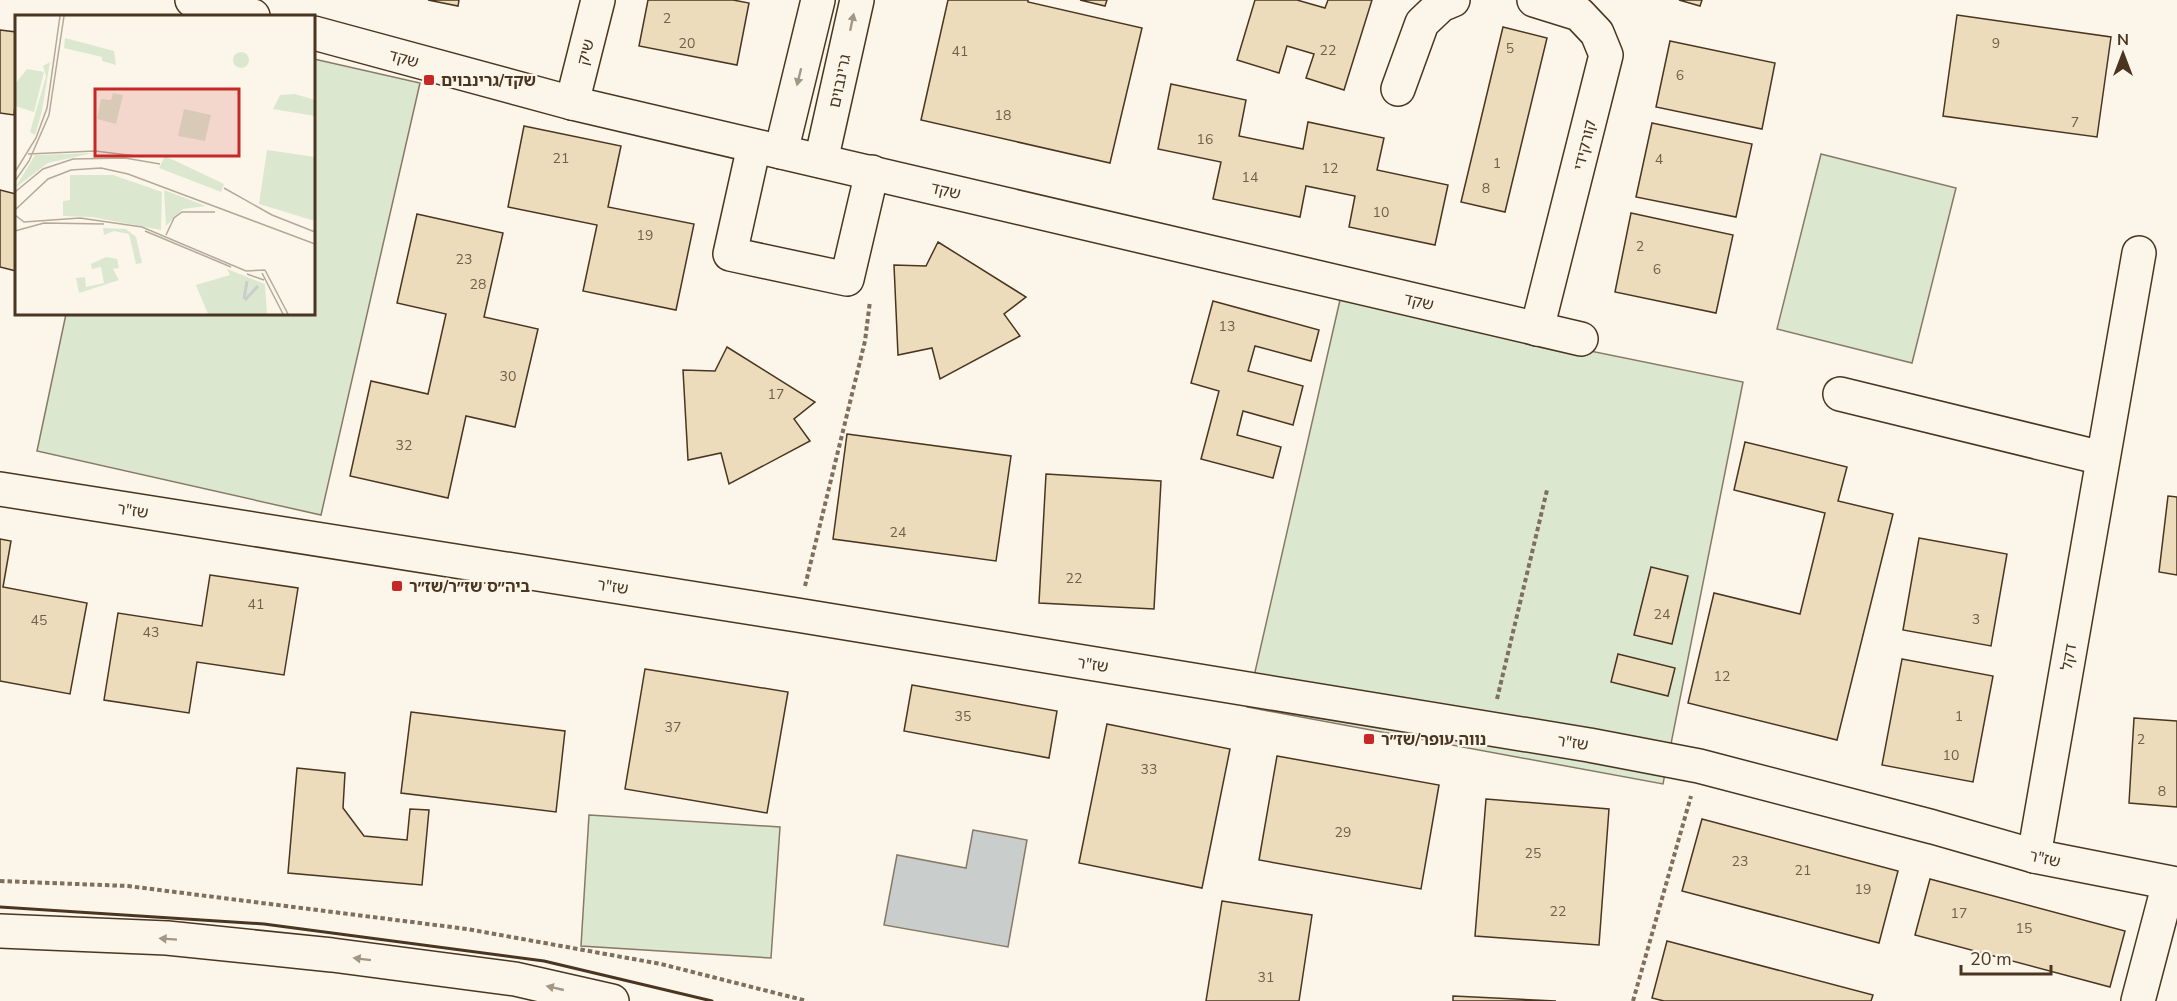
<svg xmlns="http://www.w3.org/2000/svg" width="2177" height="1001" viewBox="0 0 2177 1001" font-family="'Nunito Sans','Noto Sans Hebrew',sans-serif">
	<rect width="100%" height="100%" fill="#fbf6e9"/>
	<!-- green -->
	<g fill="#dce7d0" stroke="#887966" stroke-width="1.5">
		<path d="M314,59L420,83L321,515L37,451L66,314H314Z"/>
		<path d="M1821,154L1956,188L1912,363L1777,329Z"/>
		<path d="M1340,300L1743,382L1663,784L1247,707Z"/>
		<path d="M589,815L780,827L771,958L581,946Z"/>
	</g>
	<!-- water -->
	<path fill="#c9cecd" stroke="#887966" stroke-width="1.5" d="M973,830L1027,840L1008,947L884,925L897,855L966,868Z"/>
	<!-- building -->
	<g fill="#ecdcbc" stroke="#4a3520" stroke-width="1.5">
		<path d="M428,0H459L458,6Z"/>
		<path d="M648,0H733L749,3L737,65L639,46Z"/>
		<path d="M948,0H1028V2L1142,28L1110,163L921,120Z"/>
		<path d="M1080,0H1107L1105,6Z"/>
		<path d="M1255,0H1297L1325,8L1328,0H1372L1344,90L1306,78L1314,54L1287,46L1279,73L1237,60Z"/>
		<path d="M1679,0H1702L1700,6Z"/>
		<path d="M1957,15L2111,37L2097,137L1943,116Z"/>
		<path d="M1503,27L1547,38L1505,212L1461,202Z"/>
		<path d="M0,30L16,32V96L14,115L0,113Z"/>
		<path d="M1670,41L1775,63L1762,129L1656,107Z"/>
		<path d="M1171,84L1246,100L1239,136L1303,149L1308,122L1384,138L1377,170L1448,185L1435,245L1349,227L1355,196L1306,186L1300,217L1213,199L1221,162L1158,149Z"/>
		<path d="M1652,123L1752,144L1736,217L1636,197Z"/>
		<path d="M524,126L621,146L608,207L694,224L676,310L583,291L597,225L508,207Z"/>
		<path d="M0,190L16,194V271L0,267Z"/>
		<path d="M1631,213L1733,235L1716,313L1615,292Z"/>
		<path d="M417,214L503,233L484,317L538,329L515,427L466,416L448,498L350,476L371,381L428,394L446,314L397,303Z"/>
		<path d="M938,242L1026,297L1004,314L1020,336L940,379L932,348L898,355L894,265L926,266Z"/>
		<path d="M1213,301L1319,330L1311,361L1255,346L1248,371L1303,386L1293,425L1243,411L1237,435L1281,447L1273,478L1201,459L1219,391L1191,383Z"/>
		<path d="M727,347L815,402L794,419L810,441L729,484L721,453L688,460L683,370L715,371Z"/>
		<path d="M847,434L1011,456L996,561L833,539Z"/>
		<path d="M1745,442L1847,467L1838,501L1893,514L1837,740L1688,703L1714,593L1800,614L1825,513L1734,490Z"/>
		<path d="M1046,474L1161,481L1154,609L1039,603Z"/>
		<path d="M2168,496L2177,497V575L2159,572Z"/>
		<path d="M1919,538L2007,554L1991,646L1903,630Z"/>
		<path d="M0,539L11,541L3,587L87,603L70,694L0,681Z"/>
		<path d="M1651,567L1688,576L1672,644L1634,635Z"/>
		<path d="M210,575L298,588L284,675L197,662L189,713L104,700L118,613L202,626Z"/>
		<path d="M1618,654L1675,668L1668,696L1611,682Z"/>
		<path d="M1902,659L1993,676L1973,782L1882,765Z"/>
		<path d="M645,669L788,692L767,813L625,789Z"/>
		<path d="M912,685L1057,711L1049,758L904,731Z"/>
		<path d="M411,712L565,731L556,812L401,793Z"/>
		<path d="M2134,718L2177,721V807L2129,803Z"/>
		<path d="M1107,724L1230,749L1202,888L1079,863Z"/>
		<path d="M1277,756L1439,785L1421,889L1259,860Z"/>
		<path d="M297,768L345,773L343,808L364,836L407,840L410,809L429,810L422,885L288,873Z"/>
		<path d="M1486,799L1609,809L1599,945L1475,936Z"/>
		<path d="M1702,819L1898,871L1879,943L1682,891Z"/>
		<path d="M1930,879L2125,931L2110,987L1915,935Z"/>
		<path d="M1222,901L1312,915L1299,1001H1206Z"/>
		<path d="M1667,941L1873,995L1871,1001H1664L1652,998Z"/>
		<path d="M1453,996L1556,1001H1453Z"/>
	</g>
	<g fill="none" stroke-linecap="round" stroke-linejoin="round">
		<!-- minor casing -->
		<g stroke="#4a3520" stroke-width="36">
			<g id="minor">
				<path d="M192,0L253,16"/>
				<path d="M1534,0L1579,14L1597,33L1606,55L1537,329"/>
				<path d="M314,33L572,103L1581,339"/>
				<path d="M1398,89L1422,23L1441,5L1453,0"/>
				<path d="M572,103L598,0"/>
				<path d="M754,146L730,254L847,279L872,172"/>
				<path d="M781,152L818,0"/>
				<path d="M821,161L857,0"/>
				<path d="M1840,394L2102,458"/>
				<path d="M0,489L797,615L1589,745L1699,766L1933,827L2034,856L2177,884"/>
				<path d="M2034,856L2139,253"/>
				<path d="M2138,1001L2169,883"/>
			</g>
		</g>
		<!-- highway casing -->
		<g stroke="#4a3520" stroke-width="36">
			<path id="highway" d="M0,931L167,938L332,955L515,979L612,1001"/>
		</g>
		<!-- path -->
		<g stroke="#7f6f5c" stroke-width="4" stroke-dasharray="4.5 3" stroke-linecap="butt">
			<path d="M805,586L865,341L870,301"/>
			<path d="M1497,699L1547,490"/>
			<path d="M0,881L128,886L467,929L661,964L807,1001"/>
			<path d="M1633,1001L1691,796"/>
		</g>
		<!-- minor -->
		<use href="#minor" stroke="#fbf6e9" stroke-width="33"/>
		<!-- highway -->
		<use href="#highway" stroke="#fbf6e9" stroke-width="33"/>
		<!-- wall -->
		<path stroke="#4a3520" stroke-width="3" d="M0,907L264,924L544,961L712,1001"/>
	</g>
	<!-- one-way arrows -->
	<defs><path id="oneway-solid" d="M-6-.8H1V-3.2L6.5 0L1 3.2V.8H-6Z" transform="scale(1.5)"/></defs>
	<g fill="#a29684">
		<use href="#oneway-solid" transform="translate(852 22) rotate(-78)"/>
		<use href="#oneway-solid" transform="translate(799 77) rotate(104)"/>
		<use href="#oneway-solid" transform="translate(168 939) rotate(-176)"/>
		<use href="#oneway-solid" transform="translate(362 959) rotate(-173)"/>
		<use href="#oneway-solid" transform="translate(555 988) rotate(-167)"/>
	</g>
	<!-- markers -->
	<g fill="#c62828" stroke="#fbf6e9" stroke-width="2">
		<rect x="423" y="74" width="12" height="12" rx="3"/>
		<rect x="391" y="580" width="12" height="12" rx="3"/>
		<rect x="1363" y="733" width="12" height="12" rx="3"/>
	</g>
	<g text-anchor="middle" stroke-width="4.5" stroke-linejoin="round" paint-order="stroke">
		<!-- number labels -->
		<g font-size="14" fill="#725f47">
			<text x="667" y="23">2</text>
			<text x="687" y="48">20</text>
			<text x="1996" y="48">9</text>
			<text x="1510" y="53">5</text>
			<text x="1328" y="55">22</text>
			<text x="960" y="56">41</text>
			<text x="1680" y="80">6</text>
			<text x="1003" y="120">18</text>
			<text x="2075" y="127">7</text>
			<text x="1205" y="144">16</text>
			<text x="561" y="163">21</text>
			<text x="1659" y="164">4</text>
			<text x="1497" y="168">1</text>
			<text x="1330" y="173">12</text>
			<text x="1250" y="182">14</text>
			<text x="1486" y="193">8</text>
			<text x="1381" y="217">10</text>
			<text x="645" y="240">19</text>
			<text x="1640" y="251">2</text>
			<text x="464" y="264">23</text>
			<text x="1657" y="274">6</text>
			<text x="478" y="289">28</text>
			<text x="1227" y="331">13</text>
			<text x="508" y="381">30</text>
			<text x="776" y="399">17</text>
			<text x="404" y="450">32</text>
			<text x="898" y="537">24</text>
			<text x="1074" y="583">22</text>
			<text x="256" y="609">41</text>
			<text x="1662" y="619">24</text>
			<text x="1976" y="624">3</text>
			<text x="39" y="625">45</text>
			<text x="151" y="637">43</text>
			<text x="1722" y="681">12</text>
			<text x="963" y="721">35</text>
			<text x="1959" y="721">1</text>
			<text x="673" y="732">37</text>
			<text x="2141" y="744">2</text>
			<text x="1951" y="760">10</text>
			<text x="1149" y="774">33</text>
			<text x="2162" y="796">8</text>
			<text x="1343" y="837">29</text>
			<text x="1533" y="858">25</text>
			<text x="1740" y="866">23</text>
			<text x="1803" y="875">21</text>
			<text x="1863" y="894">19</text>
			<text x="1558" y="916">22</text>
			<text x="1959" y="918">17</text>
			<text x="2024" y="933">15</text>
			<text x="1266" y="982">31</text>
		</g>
		<!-- street labels -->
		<g font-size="16" fill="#4a3520" stroke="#fbf6e9">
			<text transform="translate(585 52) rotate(-76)" y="6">שיק</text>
			<text transform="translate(404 58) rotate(15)" y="6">שקד</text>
			<text transform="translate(839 81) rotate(-78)" y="6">גרינבוים</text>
			<text transform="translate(1584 145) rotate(-76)" y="6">קורקידי</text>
			<text transform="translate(946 190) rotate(13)" y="6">שקד</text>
			<text transform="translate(1419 301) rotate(13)" y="6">שקד</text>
			<text transform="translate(133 510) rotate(9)" y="6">שז"ר</text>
			<text transform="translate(613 586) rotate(9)" y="6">שז"ר</text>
			<text transform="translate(2068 657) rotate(-80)" y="6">דקל</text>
			<text transform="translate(1093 664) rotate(9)" y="6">שז"ר</text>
			<text transform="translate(1573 742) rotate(9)" y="6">שז"ר</text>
			<text transform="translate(2045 858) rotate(13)" y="6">שז"ר</text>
		</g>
		<!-- poi labels -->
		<g font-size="16" font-weight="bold" fill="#4a3520" stroke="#fbf6e9" text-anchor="start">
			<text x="441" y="86">שקד/גרינבוים</text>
			<text x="409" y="592">ביה״ס שז״ר/שז״ר</text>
			<text x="1381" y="745">נווה עופר/שז״ר</text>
		</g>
	</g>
	<!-- overview -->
	<g transform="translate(15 15)">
		<rect width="300" height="300" fill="#fbf6e9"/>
		<path d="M50,23L99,36L101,50L87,46V42L49,33ZM218 45a8 8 0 1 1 16 0a8 8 0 1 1-16 0ZM35,47L27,96L20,120L15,117L31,61L28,51ZM12,54L29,57L19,97L0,91V69ZM98,78L108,80L101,109L82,104L86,84L96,85ZM280,79L300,85V101L258,94L265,80ZM169,94L196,100L190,126L163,121ZM252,135L300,142V206L244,189ZM78,138L33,148L0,173L20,140ZM150,141L209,169L206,177L144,153ZM55,160H98L147,177L146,215L77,202L48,201V186L55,185ZM149,175L191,191L168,194L151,211ZM88,213L111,214L121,222L127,248L121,249L114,219L99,216L89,220ZM91,242L102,244L104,253L98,254L104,265L64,278L61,263L70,262L71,272L89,268L86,252L77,254L76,249ZM212,254L250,269L252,299H193L181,270L215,260Z" fill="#dce7d0"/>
		<path fill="none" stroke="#c9cecd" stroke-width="3" d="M229,284L232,266M230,285L243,271"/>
		<path fill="none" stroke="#b4a999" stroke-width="1.5" d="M13,139L80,136L121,141M0,157L21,123L32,93L45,1M0,166L14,146L34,100L49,1M209,173L257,200L300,217M0,177L28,154L58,144L110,143L145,149M0,195L33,164L56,155L86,153L113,159L300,229M0,200L9,207L65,203L127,212L231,256L250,255M0,216L29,208L89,209M130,216L216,252M151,220L159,203L167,197H200M250,255L273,299M247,258L268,299M232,259L249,265"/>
		<path fill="#c62828" fill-opacity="0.15" stroke="#c62828" stroke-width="3" d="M80,74H224V141H80Z"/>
		<rect width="300" height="300" fill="none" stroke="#4a3520" stroke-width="3"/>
	</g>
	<!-- north arrow -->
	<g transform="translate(2123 54)" stroke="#fbf6e9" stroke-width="4.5" paint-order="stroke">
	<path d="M0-4.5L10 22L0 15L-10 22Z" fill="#4a3520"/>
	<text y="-9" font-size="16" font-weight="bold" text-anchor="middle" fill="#4a3520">N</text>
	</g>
	<!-- scale -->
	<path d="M1961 965v9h90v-9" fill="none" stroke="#4a3520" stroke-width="3"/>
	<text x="1970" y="965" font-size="18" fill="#4a3520" stroke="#fbf6e9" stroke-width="4.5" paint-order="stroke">20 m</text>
</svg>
